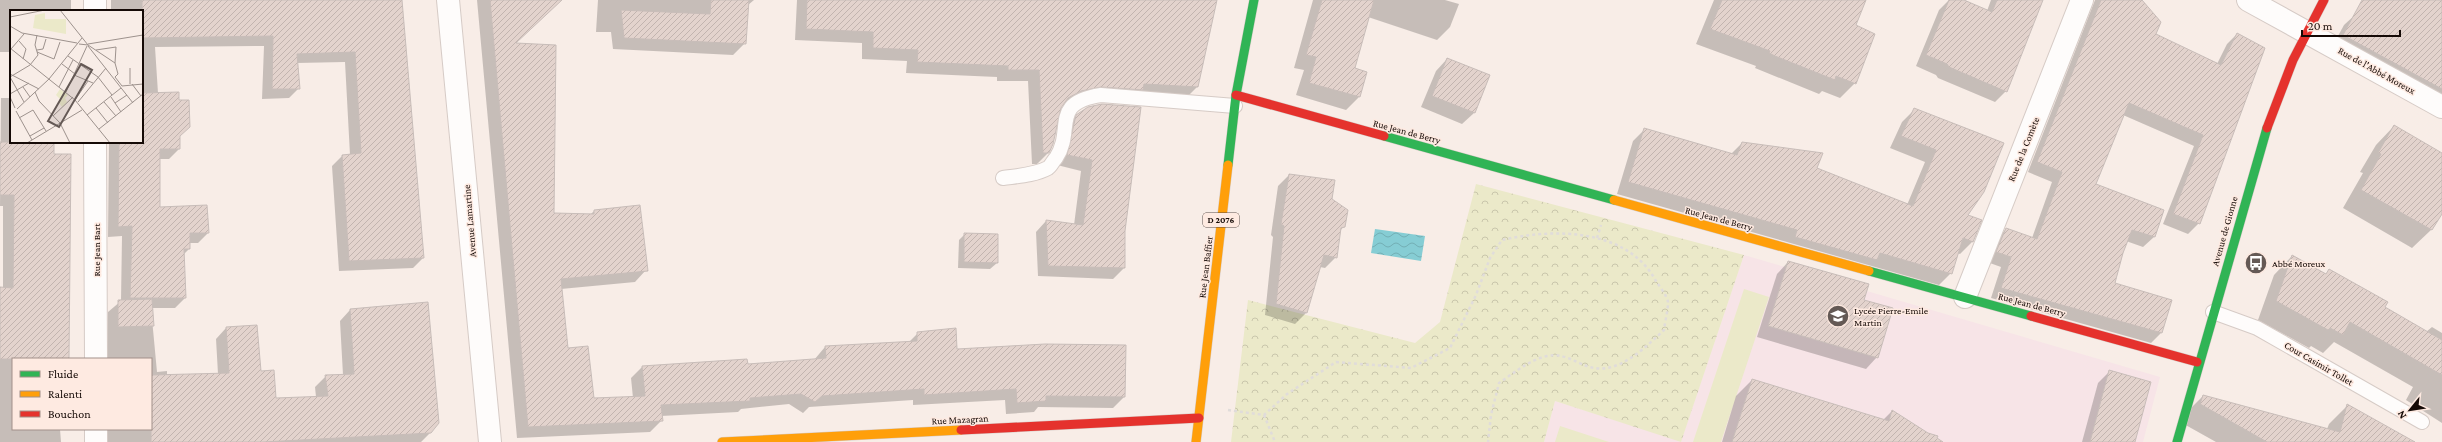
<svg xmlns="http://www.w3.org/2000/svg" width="2442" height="442" viewBox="0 0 2442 442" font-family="'Crimson Pro',serif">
	<defs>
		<pattern id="park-crowns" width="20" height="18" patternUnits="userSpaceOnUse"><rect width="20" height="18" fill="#ebe9c9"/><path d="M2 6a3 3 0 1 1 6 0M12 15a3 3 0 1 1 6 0" fill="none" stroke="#c9c6ab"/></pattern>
		<pattern id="water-waves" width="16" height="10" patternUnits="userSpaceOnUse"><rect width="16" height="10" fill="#86cdd4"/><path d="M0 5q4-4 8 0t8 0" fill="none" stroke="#73afb4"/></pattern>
		<pattern id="building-hatch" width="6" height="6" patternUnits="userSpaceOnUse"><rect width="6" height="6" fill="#e3d3cd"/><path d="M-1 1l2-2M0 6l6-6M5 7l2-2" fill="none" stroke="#c2b4af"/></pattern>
	</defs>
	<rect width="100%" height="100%" fill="#f8ede7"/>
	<!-- education -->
	<path fill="#f7e4e7" d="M1744,255L2160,377L2143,442H1544L1555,401L1681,441Z"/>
	<!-- park -->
	<path fill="url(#park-crowns)" d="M1476,184L1744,255L1681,442L1555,401L1544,442H1231L1248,300L1415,343L1440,322Z"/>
	<!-- garden -->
	<g fill="#ebe9c9">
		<path d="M1744,289L1769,297L1721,442H1693Z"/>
		<path d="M1560,426L1609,442H1555Z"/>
	</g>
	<!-- water -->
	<path fill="url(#water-waves)" d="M1375,229L1425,236L1421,261L1371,253Z"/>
	<!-- shadow -->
	<g fill="#0003">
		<path d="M0,0H71V11H11V52H0Z"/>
		<path d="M111,0H401L423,258L413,268L339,271L332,166L342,156L350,155L345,62L297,63L299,88L289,98L262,99L264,46L155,47L158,93L179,136V149L169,159H159V208L208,233L198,243H189V249L183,255L185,298L175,308H151L157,372L167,371V376L218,374L216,339L226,328L261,372L275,399L316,397L315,387L326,376L343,375L340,321L350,310L430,433L421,442H106V429H151V359H107L108,312L121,301L122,236L108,237L109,142H142V11H111Z"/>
		<path d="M477,0H561L514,44L553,214L590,215L594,211L646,270L635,282L561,289L567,349L593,399L633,398L631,378L642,367L746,360L747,365L814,360L825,347L909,342L918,333L956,350L1124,346V397L1113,408L1038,407L1034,412L1006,414L1005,400L913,405V400L809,407L803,413L789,404L741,409L738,412L661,416L662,420L650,432L517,438Z"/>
		<path d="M598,0H754L748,5L745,43L733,55L613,49L611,32H596Z"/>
		<path d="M797,0H1216L1198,86L1186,98L1069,102L1060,107L1048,153L1037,164H1032L1028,81H997V77L906,73L907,61L862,59V43L795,40Z"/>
		<path d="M1313,0H1445L1459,4L1450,27L1437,40L1368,17L1354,69L1366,72L1359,97L1346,110L1296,95L1304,70L1294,68Z"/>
		<path d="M1714,0H1865L1855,26V83L1840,98L1822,91L1819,94L1755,68L1756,66L1696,44Z"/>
		<path d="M1949,0L1987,11L1991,0H2042L2006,91L1995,102L1938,78L1936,75L1916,66L1939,10Z"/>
		<path d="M2095,0H2141L2154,35L2217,64L2227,44L2237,34L2199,223L2188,234L2163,224L2194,146L2123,115L2095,185L2163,211L2154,237L2143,247L2126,241L2114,284L2171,300L2161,333L2151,343L1991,298L2001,267L1987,262L1996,240L2006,229L2032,238L2052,182L2028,172Z"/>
		<path d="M2386,0H2442V107L2332,47L2344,25L2356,14Z"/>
		<path d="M1447,59L1489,76L1474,113L1462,124L1421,107L1436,71Z"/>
		<path d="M1,98H11V142H53L68,359H13V429H60L61,442H0V288H3V206H0Z"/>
		<path d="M1102,105L1124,231V268L1113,279L1038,276L1036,232L1046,221L1074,225L1081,171L1057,165L1069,123L1081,112Z"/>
		<path d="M1914,110L2003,143L1966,216L1981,221L1972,242L1960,254L1957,253L1951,273L1939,285L1617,194L1633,141L1645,129L1731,154L1742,143L1907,205L1925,162L1890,148L1902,122Z"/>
		<path d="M2394,126L2442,154V212L2431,230L2412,248L2343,208L2363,173L2360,172L2376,145Z"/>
		<path d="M1289,175L1331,200L1344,226L1340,231L1336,257L1325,268L1320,267L1306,313L1295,324L1265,315L1273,237L1271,235L1278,186Z"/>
		<path d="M965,234L997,263L990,269L958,268L959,240Z"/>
		<path d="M2292,256L2325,275L2330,270L2384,308L2426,332L2432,327L2442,333V423L2406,400L2413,387L2334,342L2323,353L2311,346L2309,348L2258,320L2274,275Z"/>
		<path d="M1788,262L1863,300L1877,357L1866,369L1757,337L1777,274Z"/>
		<path d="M2109,372L2134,442H2082L2098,383Z"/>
		<path d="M1752,380L1883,420L1892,411L1940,442H1722L1736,396Z"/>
		<path d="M2203,396L2327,429L2329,424L2347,406L2399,442H2216L2182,423L2184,415Z"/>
	</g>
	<!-- building -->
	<g fill="url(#building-hatch)" stroke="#c8bdb9">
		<path d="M142,0H402L424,258L349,261L342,155L361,153L355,52L297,54L300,89H272L273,36L142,38Z"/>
		<path d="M490,0H562L516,43L556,45L554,213L594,214V210L640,205L648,271L561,279L568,348L588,346L594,398L645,396L642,366L747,359L748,364L826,358L825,346L917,341V332L956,328L957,349L1045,344L1126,345L1125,397L1046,396V401L1017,403L1016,389L924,395V389L822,396L815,402L801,394L750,398V401L661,405L663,421L528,427Z"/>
		<path d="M711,0H749L746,44L624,38L621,10L710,14Z"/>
		<path d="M807,0H1217L1198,87L1144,84L1143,90L1101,87L1081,91L1068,98L1061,108L1053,144L1049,153H1043L1039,70H1008V66L917,62L918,50L873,48V32L806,29Z"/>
		<path d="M1322,0H1374L1355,68L1367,72L1360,97L1309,83L1316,57L1306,55Z"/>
		<path d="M1722,0H1866L1856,25L1875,34L1856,84L1836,76L1835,80L1775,56L1769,53L1770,51L1710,29Z"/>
		<path d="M1949,0H1964L1992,12L1997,0H2043L2007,92L1949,67L1947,64L1926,55Z"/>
		<path d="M2101,0H2142L2161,22L2156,34L2221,65L2237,33L2265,48L2200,224L2173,214L2203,135L2129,103L2096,184L2164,210L2155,237L2132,230L2123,253L2115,283L2172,300L2162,333L2001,288L2011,257L1996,252L2006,228L2037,239L2062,172L2037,162Z"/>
		<path d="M2362,0H2442V89L2343,35Z"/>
		<path d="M1447,58L1490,75L1475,113L1432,96Z"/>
		<path d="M179,92V100H189L190,127L180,136V149H160V207L207,205L209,233H190V249H184L186,298H130L132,226L118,227L119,142H142V93Z"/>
		<path d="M1102,104L1141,107L1125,231V268L1048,266L1046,220L1083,225L1092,160L1067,155L1076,115L1088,107Z"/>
		<path d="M1914,108L2004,143L1984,192L1968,215L1982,220L1973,242L1963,238L1952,274L1880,253L1877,260L1795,237L1797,230L1628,182L1644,128L1737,155L1742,142L1823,153L1817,168L1913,206L1936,150L1901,136Z"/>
		<path d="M2394,125L2442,153V214L2432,230L2361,190L2381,154L2378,153Z"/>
		<path d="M0,142H54V154H71L69,359H0V287L13,288L14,195H0Z"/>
		<path d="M1289,174L1335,180L1332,199L1348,210L1345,227L1341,228L1337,258L1324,255L1307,313L1276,304L1284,226L1281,224Z"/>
		<path d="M964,233L998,234V263L964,262Z"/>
		<path d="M2292,255L2326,274L2329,269L2388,302L2385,307L2442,340V375L2350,322L2343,335L2330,328L2328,330L2276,301Z"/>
		<path d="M1788,261L1869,284L1864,300L1893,308L1878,358L1768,326Z"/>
		<path d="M152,299L154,326L118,327V300Z"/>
		<path d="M428,302L439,423L431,433L263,442H151V375L229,373L226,327L257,325L261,371L274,370L276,398L328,396L325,375L354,374L350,309Z"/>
		<path d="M2109,370L2151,382L2135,442H2090Z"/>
		<path d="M1752,379L1889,421L1892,410L1928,433L1938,436L1937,438L1943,442H1732Z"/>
		<path d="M2203,395L2340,432L2347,404L2415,442H2267L2200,404Z"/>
	</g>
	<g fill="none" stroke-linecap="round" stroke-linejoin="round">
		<!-- lane casing -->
		<g stroke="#d6cbc6" stroke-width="16">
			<g id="lane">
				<path d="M1003,178C1017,176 1035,175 1048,168C1051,166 1053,161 1056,158C1075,129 1049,103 1101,95L1235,106"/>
				<path d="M2213,312L2257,328L2422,422"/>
			</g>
		</g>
		<!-- street casing -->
		<g stroke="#d6cbc6" stroke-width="24">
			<g id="street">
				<path d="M95,0V11"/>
				<path d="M448,0L490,442"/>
				<path d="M2248,0L2442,107"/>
				<path d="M95,142L96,359"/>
				<path d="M1965,297L2082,0"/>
				<path d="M96,442V429"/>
			</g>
		</g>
		<!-- fast casing -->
		<g stroke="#d6cbc6" stroke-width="10">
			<g id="fast">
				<path d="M1384,136L1614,200"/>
				<path d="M1228,165L1236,95L1254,0"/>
				<path d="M1869,271L2031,316"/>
				<path d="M2177,442L2267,128"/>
			</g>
		</g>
		<!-- slow casing -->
		<g stroke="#d6cbc6" stroke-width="10">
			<g id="slow">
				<path d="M1614,200L1869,271"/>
				<path d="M722,442L961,430"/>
				<path d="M1196,442L1228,165"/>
			</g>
		</g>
		<!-- jam casing -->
		<g stroke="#d6cbc6" stroke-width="10">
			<g id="jam">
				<path d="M1236,95L1384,136"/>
				<path d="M2267,128L2293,60L2324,0"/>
				<path d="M2031,316L2197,362"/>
				<path d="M961,430L1199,418"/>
			</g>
		</g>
		<!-- path -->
		<g stroke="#e0dcda" stroke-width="2.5" stroke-dasharray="3 3" stroke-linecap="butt">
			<path d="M1597,238L1601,225"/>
			<path d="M1228,410L1264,415L1287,394L1336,362L1411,368L1450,348L1476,295L1490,258L1502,240C1554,228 1627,228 1656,281C1660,287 1667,296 1668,302C1668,311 1665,321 1664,330C1647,346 1620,373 1594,368C1578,365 1565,352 1547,356C1529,360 1514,373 1499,383L1491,415L1488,442"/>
			<path d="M1264,415L1275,442"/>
		</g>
		<!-- lane -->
		<use href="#lane" stroke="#fefcfb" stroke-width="14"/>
		<!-- street -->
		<use href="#street" stroke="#fefcfb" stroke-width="22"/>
		<!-- fast -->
		<use href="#fast" stroke="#30b455" stroke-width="9"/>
		<!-- slow -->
		<use href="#slow" stroke="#ff9f0a" stroke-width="9"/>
		<!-- jam -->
		<use href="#jam" stroke="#e5322d" stroke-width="9"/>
	</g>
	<!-- icons -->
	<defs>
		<g id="bus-disc" transform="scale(1.15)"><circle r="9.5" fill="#645955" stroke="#feeae1"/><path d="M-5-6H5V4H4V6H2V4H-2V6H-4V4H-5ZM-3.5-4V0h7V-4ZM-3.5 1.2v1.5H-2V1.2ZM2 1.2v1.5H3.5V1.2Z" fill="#fff"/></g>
		<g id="school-disc" transform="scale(1.15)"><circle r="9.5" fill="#645955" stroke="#feeae1"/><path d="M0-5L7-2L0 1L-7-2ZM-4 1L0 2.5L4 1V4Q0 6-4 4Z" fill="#fff"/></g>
	</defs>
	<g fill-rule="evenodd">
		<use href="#bus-disc" x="2256" y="263"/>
		<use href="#school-disc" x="1838" y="316"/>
	</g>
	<g text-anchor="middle" stroke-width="3" stroke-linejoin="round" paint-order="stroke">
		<!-- shield labels -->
		<rect fill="#feeae1" stroke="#5b4d48" stroke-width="1" x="1203" y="213" width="36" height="14" rx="3"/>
		<g font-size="9" font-weight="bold" fill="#150a06">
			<text x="1221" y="223">D 2076</text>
		</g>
		<!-- street labels -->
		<g font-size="10" fill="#150a06" stroke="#feeae1">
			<text transform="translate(2377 70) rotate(29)" y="4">Rue de l'Abbé Moreux</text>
			<text transform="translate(1407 131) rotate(15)" y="4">Rue Jean de Berry</text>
			<text transform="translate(2023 149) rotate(-68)" y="4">Rue de la Comète</text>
			<text transform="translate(1719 218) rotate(15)" y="4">Rue Jean de Berry</text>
			<text transform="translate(469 221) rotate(-95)" y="4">Avenue Lamartine</text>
			<text transform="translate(2224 231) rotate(-74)" y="4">Avenue de Gionne</text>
			<text transform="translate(96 250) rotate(-90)" y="4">Rue Jean Bart</text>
			<text transform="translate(1205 267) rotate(-83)" y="4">Rue Jean Baffier</text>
			<text transform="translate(2032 304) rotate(15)" y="4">Rue Jean de Berry</text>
			<text transform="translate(2319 363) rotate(30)" y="4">Cour Casimir Tollet</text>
			<text transform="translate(960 419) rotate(-3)" y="4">Rue Mazagran</text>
		</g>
		<!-- poi labels -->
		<g font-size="10" fill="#150a06" stroke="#feeae1" text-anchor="start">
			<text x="2272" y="267">Abbé Moreux</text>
			<text x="1854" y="314">Lycée Pierre-Emile<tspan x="1854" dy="12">Martin</tspan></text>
		</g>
	</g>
	<!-- overview -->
	<g transform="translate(10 10)">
		<rect width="133" height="133" fill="#f8ede7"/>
		<path d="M35,3V9H56V24L23,18L25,5Z" fill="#ebe9c9"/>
		<path d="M50,79L58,85L55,88L57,92L52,97L49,93L51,90L46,85Z" fill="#ebe9c9"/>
		<path fill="none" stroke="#9d928d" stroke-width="1" d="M50,0L78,35L69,34M0,7L35,0M0,16L12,23L67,33M9,31L16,39L13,49M78,34L133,25M78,35L105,53L108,64L105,67L112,76M78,36L123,93M0,38L65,90L100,133M1,39L14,24M27,40L33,39L36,29M86,40L106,37L105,53M27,42L44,49L50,32M58,46L88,67L102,85M52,54L65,64M20,55L28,45L25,35L27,25M0,64L29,79M64,65L83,73M0,67L14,92M0,67L20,55M120,74V58M122,74L131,86M112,76L133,74M13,77L20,87M49,77L63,50M25,82L29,91L50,113L60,133M56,82L77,36M0,84L19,73M0,87L5,98M101,87L111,102M65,90L78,71M68,92L96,58M94,92L106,106M105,93L117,85M86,98L98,113M7,99L39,69L72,28M6,101L22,130M77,105L111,78M43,106L63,87M9,108L23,100L36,121M89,119L133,84M20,126L34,118M17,133L72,100"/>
		<path fill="#645955" fill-opacity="0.15" stroke="#645955" stroke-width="2" d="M71,54L82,60L49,117L38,111Z"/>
		<rect width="133" height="133" fill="none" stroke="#150a06" stroke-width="2"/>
	</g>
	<!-- legend -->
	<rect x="12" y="358" width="140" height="72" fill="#feeae1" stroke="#a19089"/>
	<rect x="20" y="371" width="20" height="6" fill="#30b455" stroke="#a19089"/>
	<text x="48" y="378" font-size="12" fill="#150a06">Fluide</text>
	<rect x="20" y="391" width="20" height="6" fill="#ff9f0a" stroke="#a19089"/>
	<text x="48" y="398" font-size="12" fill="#150a06">Ralenti</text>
	<rect x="20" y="411" width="20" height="6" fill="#e5322d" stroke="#a19089"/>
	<text x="48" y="418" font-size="12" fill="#150a06">Bouchon</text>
	<!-- north arrow -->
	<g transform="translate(2410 410) rotate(240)" stroke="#feeae1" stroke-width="3" paint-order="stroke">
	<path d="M0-3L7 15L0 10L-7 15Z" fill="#150a06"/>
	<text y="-6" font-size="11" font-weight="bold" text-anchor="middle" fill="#150a06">N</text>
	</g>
	<!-- scale -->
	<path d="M2302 30v6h98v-6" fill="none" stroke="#150a06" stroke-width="2"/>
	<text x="2308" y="30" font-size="12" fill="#150a06" stroke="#feeae1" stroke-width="3" paint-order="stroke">20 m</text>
</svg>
